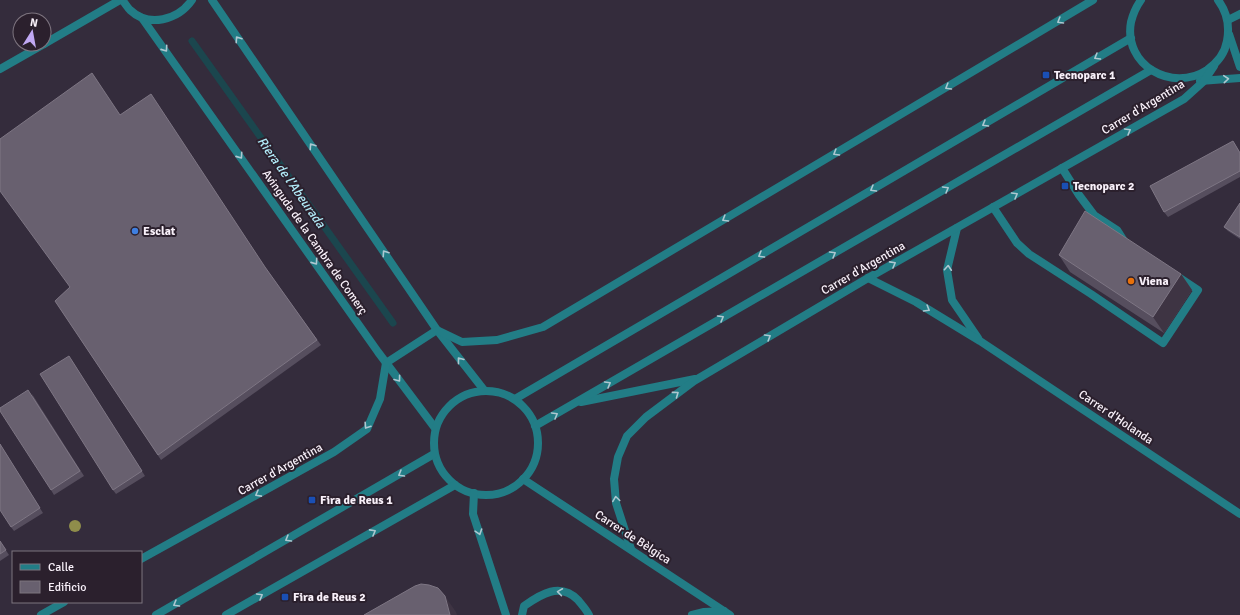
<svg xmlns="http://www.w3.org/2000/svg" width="1240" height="615" viewBox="0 0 1240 615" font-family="Signika,sans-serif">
	<rect width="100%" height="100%" fill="#2b202d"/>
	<!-- industrial -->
	<path fill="#342c3c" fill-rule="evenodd" d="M0,0H1240V615H0ZM20,20H44V44H20ZM13,552H141V602H13Z"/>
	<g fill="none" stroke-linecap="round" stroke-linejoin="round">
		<!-- stream -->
		<path stroke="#1b464e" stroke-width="7" d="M192,41L393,323"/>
		<!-- lane -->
		<g stroke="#227d86" stroke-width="8">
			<path d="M1062,168L1079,195L1094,215L1117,230L1124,241"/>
			<path d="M993,207L1017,243L1029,254L1091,294L1163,343L1198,290L1180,278"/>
		</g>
		<!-- street -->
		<g stroke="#227d86" stroke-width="8">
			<path d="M122,0C125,3 127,7 130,10C149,28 178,20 192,0"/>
			<path d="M212,0L437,330L484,390"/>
			<path d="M1141,0C1136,7 1133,14 1131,22C1123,65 1172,93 1207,70C1217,63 1225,53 1227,41C1230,25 1227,12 1218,0"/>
			<path d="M142,18L378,352L435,428"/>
			<path d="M1228,20L1240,14"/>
			<path d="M1229,34L1240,67"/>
			<path d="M44,44L120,0"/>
			<path d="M0,69L44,44"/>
			<path d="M1200,81L1240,78"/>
			<path d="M957,228L947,270L952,300L978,338"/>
			<path d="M868,278L916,302L980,341L1240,514"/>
			<circle cx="486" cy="443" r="52"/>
			<path d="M515,399L1131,38"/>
			<path d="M581,402L695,379"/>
			<path d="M535,426L1151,70"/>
			<path d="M523,479L730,615"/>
			<path d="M474,493L473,514L506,615"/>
			<path d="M631,549L616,503L614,479L618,457L627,436L646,417L694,381L868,278L1184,99L1204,81L1214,66"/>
			<path d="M141,559L334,452L367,429L380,399L386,363L437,330L462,342L497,340L543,327L1093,0"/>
			<path d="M41,615L64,602"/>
			<path d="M156,615L434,454"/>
			<path d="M226,615L455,485"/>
			<path d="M522,615L524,606C541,594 560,582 578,600C582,605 586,609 589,615"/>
			<path d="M692,615L704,612L724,611"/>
		</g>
	</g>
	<!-- trees -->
	<circle fill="#8f8d4b" cx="75" cy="526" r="6"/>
	<!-- wall -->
	<g fill="#564e5e">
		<path d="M120,115L267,270L321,345L161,460L55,301L70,287Z"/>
		<path d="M1233,141L1240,152V177L1168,217L1164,212Z"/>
		<path d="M1240,203V239L1228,231L1224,227Z"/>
		<path d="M1059,255L1181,274L1192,290L1164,333L1070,272Z"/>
		<path d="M69,356L145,476L116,494L113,490Z"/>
		<path d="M32,394L84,476L54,495L51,490Z"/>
		<path d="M0,444L43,513L14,531L11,527Z"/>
		<path d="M0,541L9,555L0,561Z"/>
	</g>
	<!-- shaded-wall -->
	<g fill="#3e3443">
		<path d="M1181,274L1192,290L1164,333L1153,317Z"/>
		<path d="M445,596L456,612L457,615H450Z"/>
	</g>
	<!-- building -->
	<g fill="#68606f" stroke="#7e7684">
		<path d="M92,73L120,115L151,94L265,267L317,340L158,455L55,301L70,287L0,191V139Z"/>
		<path d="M1233,141L1240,153V171L1164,212L1150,186Z"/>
		<path d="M1240,203V237L1224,227Z"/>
		<path d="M1085,211L1181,274L1153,317L1059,255Z"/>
		<path d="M69,356L142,471L113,490L40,374Z"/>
		<path d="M28,390L80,471L51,490L0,411V408Z"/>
		<path d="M0,444L40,508L11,527L0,510Z"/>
		<path d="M0,541L6,550L0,554Z"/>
		<path d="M421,584L429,585L438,588L445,596L450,615H364L415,586Z"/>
	</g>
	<!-- one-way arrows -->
	<defs><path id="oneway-chevron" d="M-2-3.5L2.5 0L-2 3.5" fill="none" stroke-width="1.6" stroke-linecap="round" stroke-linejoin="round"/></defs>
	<g stroke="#aec8d1">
		<use href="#oneway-chevron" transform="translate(1060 21) rotate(149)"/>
		<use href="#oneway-chevron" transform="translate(238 39) rotate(-124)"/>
		<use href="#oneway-chevron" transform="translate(165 49) rotate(55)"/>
		<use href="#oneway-chevron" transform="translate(1097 57) rotate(150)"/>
		<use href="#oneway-chevron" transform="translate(1226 79) rotate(-5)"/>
		<use href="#oneway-chevron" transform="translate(948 87) rotate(149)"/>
		<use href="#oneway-chevron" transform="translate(985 124) rotate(150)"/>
		<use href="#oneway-chevron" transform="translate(1128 131) rotate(-30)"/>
		<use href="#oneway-chevron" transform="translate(312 146) rotate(-124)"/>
		<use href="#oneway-chevron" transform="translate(836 153) rotate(149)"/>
		<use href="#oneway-chevron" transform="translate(240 156) rotate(55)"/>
		<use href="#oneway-chevron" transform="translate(873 189) rotate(150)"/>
		<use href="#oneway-chevron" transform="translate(946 189) rotate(-30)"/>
		<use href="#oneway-chevron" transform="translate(1015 195) rotate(-30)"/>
		<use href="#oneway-chevron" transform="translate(725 219) rotate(149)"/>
		<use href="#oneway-chevron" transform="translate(385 253) rotate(-124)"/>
		<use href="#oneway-chevron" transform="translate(833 254) rotate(-30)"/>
		<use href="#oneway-chevron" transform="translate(761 255) rotate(150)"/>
		<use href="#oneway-chevron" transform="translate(315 262) rotate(55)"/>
		<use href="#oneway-chevron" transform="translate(893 264) rotate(-29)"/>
		<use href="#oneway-chevron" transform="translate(948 268) rotate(-86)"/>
		<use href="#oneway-chevron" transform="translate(927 309) rotate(31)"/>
		<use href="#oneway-chevron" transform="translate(721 318) rotate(-30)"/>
		<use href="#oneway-chevron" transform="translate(768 337) rotate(-31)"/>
		<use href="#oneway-chevron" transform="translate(460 360) rotate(-128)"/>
		<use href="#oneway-chevron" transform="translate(398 379) rotate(53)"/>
		<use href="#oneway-chevron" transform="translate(608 384) rotate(-30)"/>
		<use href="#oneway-chevron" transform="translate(676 394) rotate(-36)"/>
		<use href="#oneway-chevron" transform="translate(555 415) rotate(-30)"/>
		<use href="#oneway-chevron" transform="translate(367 426) rotate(123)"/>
		<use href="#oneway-chevron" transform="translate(401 474) rotate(150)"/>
		<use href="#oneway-chevron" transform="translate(258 494) rotate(151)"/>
		<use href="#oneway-chevron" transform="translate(616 499) rotate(-98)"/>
		<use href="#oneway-chevron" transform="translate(373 532) rotate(-29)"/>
		<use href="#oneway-chevron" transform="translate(479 532) rotate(72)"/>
		<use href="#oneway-chevron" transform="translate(288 539) rotate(150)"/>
		<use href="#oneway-chevron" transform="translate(560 592) rotate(-172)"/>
		<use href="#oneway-chevron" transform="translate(260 596) rotate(-30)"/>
		<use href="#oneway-chevron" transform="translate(176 604) rotate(150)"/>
	</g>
	<!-- markers -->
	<g fill="#1a4fb4" stroke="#2b202d" stroke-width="1.5">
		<rect x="1042" y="71" width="8" height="8" rx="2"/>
		<rect x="1061" y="182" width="8" height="8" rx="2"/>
		<rect x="308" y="496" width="8" height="8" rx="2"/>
		<rect x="281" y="593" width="8" height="8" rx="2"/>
	</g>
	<circle fill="#3f7fe0" stroke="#2b202d" stroke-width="1.5" cx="135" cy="231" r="4"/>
	<circle fill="#e8710a" stroke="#2b202d" stroke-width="1.5" cx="1131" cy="281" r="4"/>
	<g text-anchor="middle" stroke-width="4" stroke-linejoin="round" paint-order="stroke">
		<!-- poi labels -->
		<g font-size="12" font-weight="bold" fill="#f9f1fa" stroke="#2b202d" text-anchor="start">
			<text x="1054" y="79">Tecnoparc 1</text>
			<text x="1073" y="190">Tecnoparc 2</text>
			<text x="143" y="235">Esclat</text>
			<text x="1139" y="285">Viena</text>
			<text x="320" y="504">Fira de Reus 1</text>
			<text x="293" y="601">Fira de Reus 2</text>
		</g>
		<!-- street labels -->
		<g font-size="12" fill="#f9f1fa" stroke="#2b202d">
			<text transform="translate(1143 107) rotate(-31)" y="4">Carrer d'Argentina</text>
			<text transform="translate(315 242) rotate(55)" y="4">Avinguda de la Cambra de Comerç</text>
			<text transform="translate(863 268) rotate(-30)" y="4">Carrer d'Argentina</text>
			<text transform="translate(1116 417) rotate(34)" y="4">Carrer d'Holanda</text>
			<text transform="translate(280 469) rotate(-29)" y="4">Carrer d'Argentina</text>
			<text transform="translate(633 537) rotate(33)" y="4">Carrer de Bèlgica</text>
		</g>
		<!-- water labels -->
		<g font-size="13" font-style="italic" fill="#b1ebf8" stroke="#2b202d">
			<text transform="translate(292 182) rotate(55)" y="5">Riera de l'Abeurada</text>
		</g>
	</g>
	<!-- legend -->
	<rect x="12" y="551" width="130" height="52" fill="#2b202d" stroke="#7d747f"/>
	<rect x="20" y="564" width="20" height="6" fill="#227d86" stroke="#7d747f"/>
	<text x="48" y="571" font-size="12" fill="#f9f1fa">Calle</text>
	<rect x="20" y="581" width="20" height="12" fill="#68606f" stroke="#7d747f"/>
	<text x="48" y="591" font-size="12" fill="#f9f1fa">Edificio</text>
	<!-- north arrow -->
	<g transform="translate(32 32) rotate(11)"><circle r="19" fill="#2b202d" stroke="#7d747f"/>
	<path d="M0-3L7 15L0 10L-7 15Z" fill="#c0a8f3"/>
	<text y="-6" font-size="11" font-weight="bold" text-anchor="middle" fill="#f9f1fa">N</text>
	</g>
</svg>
